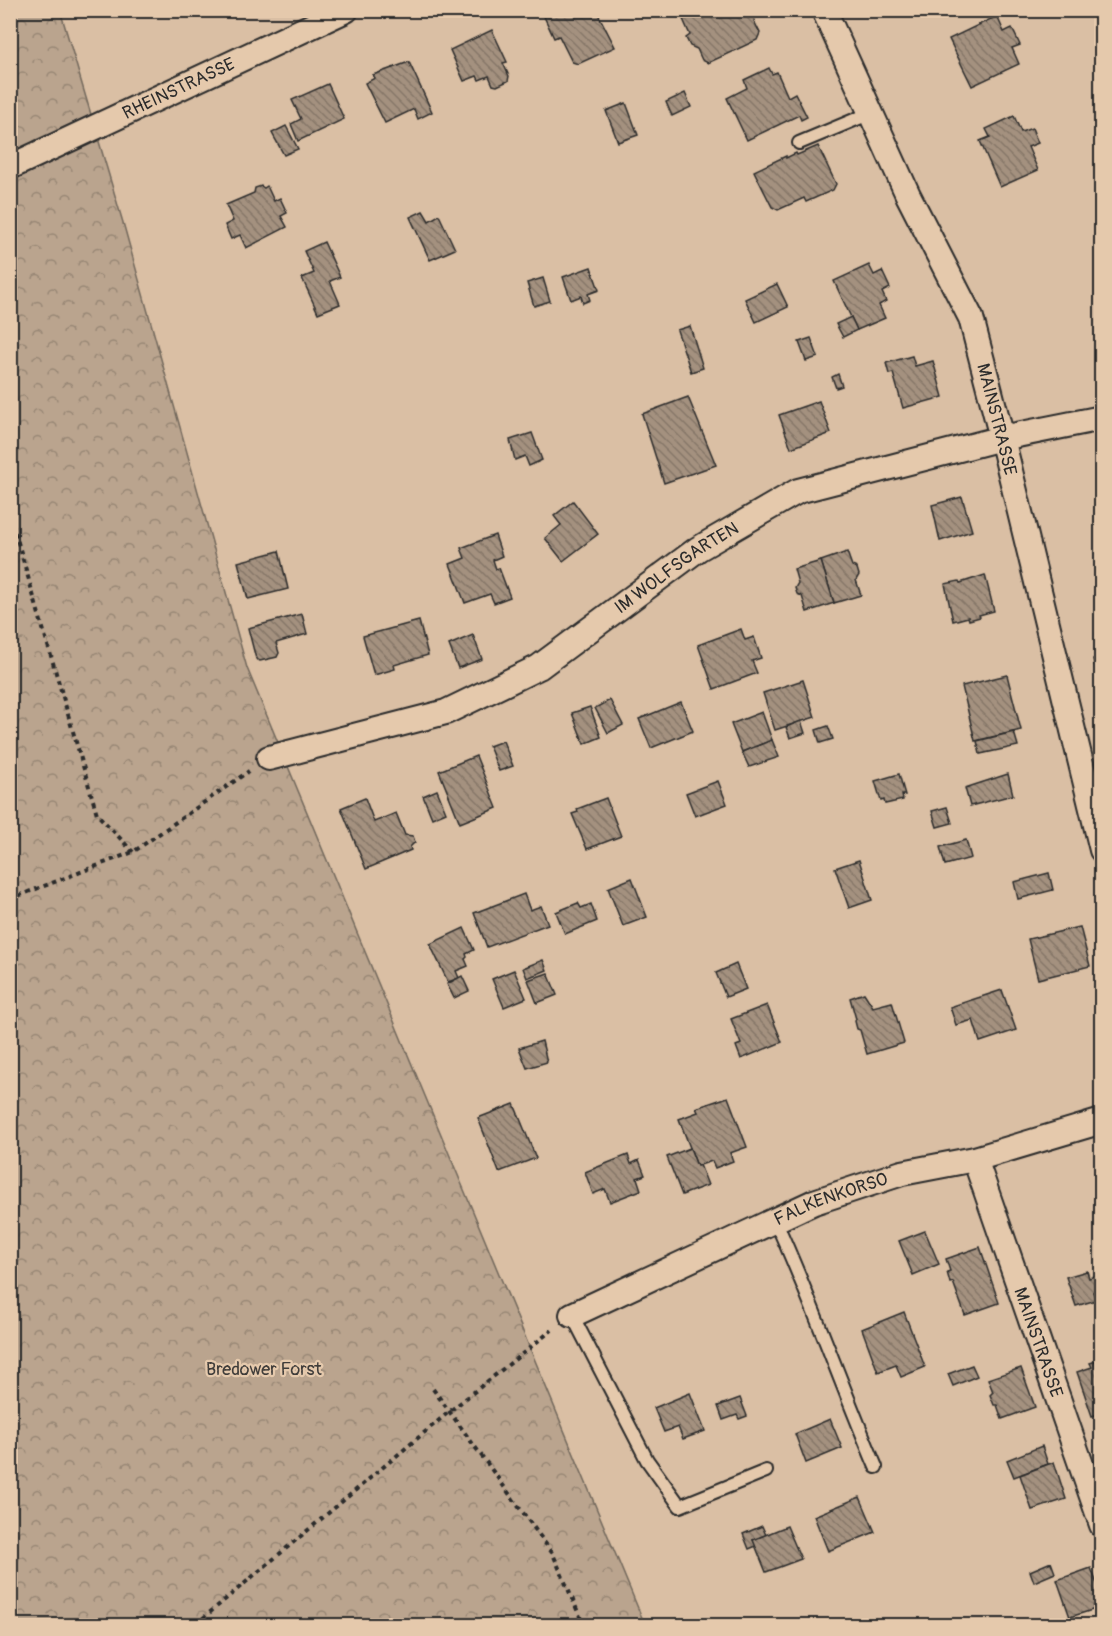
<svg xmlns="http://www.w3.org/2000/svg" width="1112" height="1636" viewBox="0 0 1112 1636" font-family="Pangolin,sans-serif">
	<defs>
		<pattern id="forest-crowns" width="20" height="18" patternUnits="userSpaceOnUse" patternTransform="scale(1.5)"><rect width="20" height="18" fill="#baa48e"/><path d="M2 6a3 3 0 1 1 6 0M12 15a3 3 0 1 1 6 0" fill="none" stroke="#978674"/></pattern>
		<pattern id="building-back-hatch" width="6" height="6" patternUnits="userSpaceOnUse" patternTransform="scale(1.5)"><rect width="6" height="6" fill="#a4917f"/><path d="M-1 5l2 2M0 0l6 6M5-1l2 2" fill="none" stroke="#867768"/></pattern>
	</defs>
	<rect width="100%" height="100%" fill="#dabfa4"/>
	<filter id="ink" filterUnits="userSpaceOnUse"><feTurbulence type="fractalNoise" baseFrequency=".0167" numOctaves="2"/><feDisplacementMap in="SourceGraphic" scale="12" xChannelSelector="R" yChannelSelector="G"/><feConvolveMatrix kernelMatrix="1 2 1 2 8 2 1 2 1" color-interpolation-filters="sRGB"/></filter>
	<g filter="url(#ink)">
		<!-- forest -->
		<path fill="url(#forest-crowns)" stroke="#72685c" stroke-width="1.5" d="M60,10L124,226L247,668L645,1625L11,1626L10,11Z"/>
		<!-- building -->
		<g fill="url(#building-back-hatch)" stroke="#2b2b2b" stroke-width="1.5">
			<path d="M541,10H596L615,47L578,64L572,62L559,36L554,38Z"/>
			<path d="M700,10H754L756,15L754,21L760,33L757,40L708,63L702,60L697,49L690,46L686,38L690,35L683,19Z"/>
			<path d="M997,16L1004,32L1012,28L1020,45L1012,48L1019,64L972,86L949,39Z"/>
			<path d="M492,30L507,62L503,63L509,76L508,81L497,86L493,85L489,76L479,80L477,76L464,81L450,50Z"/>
			<path d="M409,62L432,112L418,119L414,109L385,123L365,83L375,78L373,75Z"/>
			<path d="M769,68L772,74L777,72L788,97L795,93L807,117L801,120L799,115L747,140L727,98L747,88L744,80Z"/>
			<path d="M328,84L344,119L298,141L291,124L301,119L292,100Z"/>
			<path d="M685,93L691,107L672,116L666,102Z"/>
			<path d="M626,103L638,135L618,142L606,111Z"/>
			<path d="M1014,116L1021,132L1032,128L1038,143L1028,147L1038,170L1000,187L980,141L990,137L986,129Z"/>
			<path d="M286,126L298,149L284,155L272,133Z"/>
			<path d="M818,146L836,184L833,190L806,202L804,198L778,210L772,207L754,171L786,156V158L796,153L797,155Z"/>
			<path d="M261,186L264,188L267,186L274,201L280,198L287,213L281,216L287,227L246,248L240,235L231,239L225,225L233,221L226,205L254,193L255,188Z"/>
			<path d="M423,211L429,221L439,215L455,249L430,260L410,217Z"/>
			<path d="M324,242L340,277L330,281L340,304L318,313L302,278L314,273L304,251Z"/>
			<path d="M869,265L874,275L882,271L890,288L882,292L886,301L879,305L885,318L857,330L834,281Z"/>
			<path d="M591,267L599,290L588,294L590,300L583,303L581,296L571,300L563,277Z"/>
			<path d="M543,278L550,301L534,306L527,283Z"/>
			<path d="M777,284L788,307L756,322L745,299Z"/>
			<path d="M851,317L857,330L843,337L836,324Z"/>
			<path d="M690,326L703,368L691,372L677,330Z"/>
			<path d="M811,338L818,357L806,361L799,342Z"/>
			<path d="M912,356L915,366L933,361L943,397L903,408L893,373L889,374L886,363Z"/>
			<path d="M838,374L842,386L836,388L832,377Z"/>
			<path d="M688,397L716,465L664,483L642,414Z"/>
			<path d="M819,401L831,433L791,448L779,415Z"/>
			<path d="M532,433L542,460L529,466L525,456L515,460L510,440Z"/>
			<path d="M962,497L972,531L940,541L932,505Z"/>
			<path d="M573,501L598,534L563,561L545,538L561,525L554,516Z"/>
			<path d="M495,535L502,556L493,560L496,569L499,568L510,597L494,603L490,594L465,603L450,564L465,558L461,548Z"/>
			<path d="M279,551L288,589L248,599L238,562Z"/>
			<path d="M847,552L852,566L857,568L859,575L856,580L861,595L834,603L821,561Z"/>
			<path d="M821,561L834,603L807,612L802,596L797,594L795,588L798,583L794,569Z"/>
			<path d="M985,575L994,611L979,615L980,617L969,620L968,617L953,621L945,584L959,581L960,583Z"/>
			<path d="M302,614L307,634L276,643L279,653L277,657L260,661L256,659L248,628Z"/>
			<path d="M419,621L428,655L394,665L395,669L374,675L363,636Z"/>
			<path d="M741,629L745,640L754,637L761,658L752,661L757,673L714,689L698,645Z"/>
			<path d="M1102,632V683L1099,684L1093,659L1101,657L1096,633Z"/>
			<path d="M473,635L482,659L458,668L449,645Z"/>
			<path d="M1007,675L1021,730L975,741L962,686Z"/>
			<path d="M803,680L815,717L775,730L763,693Z"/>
			<path d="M610,700L623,725L608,733L595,708Z"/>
			<path d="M681,702L693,731L651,748L639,719Z"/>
			<path d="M590,707L601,737L584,744L572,713Z"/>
			<path d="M762,712L772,740L742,752L731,724Z"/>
			<path d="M801,721L805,733L790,738L786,727Z"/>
			<path d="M828,726L833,739L820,743L816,730Z"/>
			<path d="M1014,732L1018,746L980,754L977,741Z"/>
			<path d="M772,740L779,757L749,767L742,752Z"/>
			<path d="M503,741L513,766L499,771L489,746Z"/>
			<path d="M476,756L497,808L460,823L439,771Z"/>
			<path d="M899,774L905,795H902L903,800L885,804L884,800L881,801L875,781Z"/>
			<path d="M1008,774L1013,795L970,806L965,788Z"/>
			<path d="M718,781L727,804L695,816L686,793Z"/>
			<path d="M437,790L446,812L432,818L423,796Z"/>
			<path d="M365,798L374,822L396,813L405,835L413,836L415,842L410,847L411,850L366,869L341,808Z"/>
			<path d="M606,798L621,836L587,849L572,814L578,812L577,809Z"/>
			<path d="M947,807L952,823L937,827L932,811Z"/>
			<path d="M966,840L971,858L945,865L940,847Z"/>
			<path d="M859,860L872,900L849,908L835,868Z"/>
			<path d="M1049,873L1053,890L1018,899L1014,882Z"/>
			<path d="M632,878L647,917L623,926L608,888Z"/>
			<path d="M524,894L530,910L541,906L548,924L487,947L474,913Z"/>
			<path d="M578,903L581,908L591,904L597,921L565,934L556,912Z"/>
			<path d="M1080,927L1090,966L1038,979L1028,939Z"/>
			<path d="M464,928L474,950L466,954L467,957L465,959L468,966L456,971L459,978L448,982L430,944Z"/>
			<path d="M543,960L547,970L527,978L523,968Z"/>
			<path d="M736,964L746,989L726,997L716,973Z"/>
			<path d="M514,970L526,998L504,1007L492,979Z"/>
			<path d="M548,973L557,995L537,1003L528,980Z"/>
			<path d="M462,976L469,991L454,998L447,984Z"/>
			<path d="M1002,990L1016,1030L980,1042L973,1020L956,1025L950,1007Z"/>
			<path d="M864,993L873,1007L892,1002L904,1043L867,1054L860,1030L857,1029L855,1021L856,1019L850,998Z"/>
			<path d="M767,1005L782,1042L741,1059L736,1046L741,1044L731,1019Z"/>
			<path d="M542,1041L547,1062L527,1068L519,1048Z"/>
			<path d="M728,1097L747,1147L730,1153L733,1161L715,1168L712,1161L697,1166L679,1119L698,1112L696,1108Z"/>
			<path d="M514,1104L536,1158L499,1172L478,1118Z"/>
			<path d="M690,1148L697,1166L700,1165L708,1185L682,1195L667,1157Z"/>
			<path d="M628,1155L631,1164L639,1160L645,1175L637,1178L641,1190L610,1202L605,1189L593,1194L585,1172Z"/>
			<path d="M925,1231L939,1264L913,1275L899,1241Z"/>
			<path d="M980,1247L999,1303L965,1315L953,1282L950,1283L947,1272L950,1271L946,1259Z"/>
			<path d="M1087,1271L1089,1278L1098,1275L1102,1289L1093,1292L1096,1300L1076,1306L1066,1277Z"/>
			<path d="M904,1312L925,1367L901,1377L896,1365L878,1372L862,1329Z"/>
			<path d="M1102,1359V1413L1092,1416L1077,1372L1092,1367L1090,1363Z"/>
			<path d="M972,1365L977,1376L953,1386L948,1374Z"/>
			<path d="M1021,1368L1035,1407L1002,1419L997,1405H994L990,1395L993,1392L988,1379Z"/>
			<path d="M690,1393L705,1431L683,1439L678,1427L664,1432L654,1408Z"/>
			<path d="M740,1398L747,1416L739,1419L737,1415L723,1420L718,1406Z"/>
			<path d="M830,1419L842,1448L806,1463L795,1434Z"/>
			<path d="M1042,1446L1048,1464L1014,1477L1007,1460Z"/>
			<path d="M1054,1462L1066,1499L1032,1510L1020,1475Z"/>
			<path d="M860,1497L875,1532L828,1551L814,1516Z"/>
			<path d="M762,1526L766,1535L753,1540L756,1546L749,1549L743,1534Z"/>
			<path d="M787,1526L801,1559L766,1572L753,1540Z"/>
			<path d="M1051,1562L1055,1573L1034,1582L1030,1571Z"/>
			<path d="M1091,1568L1102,1597V1607L1070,1617L1057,1580Z"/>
		</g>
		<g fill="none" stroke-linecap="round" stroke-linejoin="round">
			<!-- lane casing -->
			<g stroke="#2b2b2b" stroke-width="16">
				<g id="lane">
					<path d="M799,143L871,113"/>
					<path d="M775,1220C812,1301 841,1385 876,1467"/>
					<path d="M572,1315L647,1460L680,1506L766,1471"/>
				</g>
			</g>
			<!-- street casing -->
			<g stroke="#2b2b2b" stroke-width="28">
				<g id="street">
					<path id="s1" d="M824,10L908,195L971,318L1002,438L1102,850"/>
					<path id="s2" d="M10,167L346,10"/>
					<path id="s3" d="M269,758L446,712L539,667L698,549L798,491L1002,438L1102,418"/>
					<path id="s4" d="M975,1159L1102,1525"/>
					<path id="s5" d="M572,1315L814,1202L902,1173L975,1159L1102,1121"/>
				</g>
			</g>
			<!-- path -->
			<g stroke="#2b2b2b" stroke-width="4" stroke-dasharray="4.5 4.5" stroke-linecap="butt">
				<path d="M10,515L97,814L133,852"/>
				<path d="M10,899L133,852L249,771"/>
				<path d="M433,1389L553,1554L584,1626"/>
				<path d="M198,1626L202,1619L450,1411L552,1330"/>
			</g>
			<!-- lane -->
			<use href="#lane" stroke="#e5c9ac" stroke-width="12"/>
			<!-- street -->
			<use href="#street" stroke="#e5c9ac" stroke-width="24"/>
		</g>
	</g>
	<g text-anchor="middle" stroke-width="4.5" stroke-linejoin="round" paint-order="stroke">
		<!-- street labels -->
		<g font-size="18" fill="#2b2b2b" stroke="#e5c9ac">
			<text dy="6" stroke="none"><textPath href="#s2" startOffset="186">RHEINSTRASSE</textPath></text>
			<text dy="6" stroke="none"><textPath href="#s1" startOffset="446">MAINSTRASSE</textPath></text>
			<text dy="6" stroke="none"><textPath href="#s3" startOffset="456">IM WOLFSGARTEN</textPath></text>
			<text dy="6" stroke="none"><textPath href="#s5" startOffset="284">FALKENKORSO</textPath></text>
			<text dy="6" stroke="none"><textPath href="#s4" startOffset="194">MAINSTRASSE</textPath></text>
		</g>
		<!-- park labels -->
		<g font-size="18" fill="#403d3a" stroke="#e5c9ac">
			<text x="264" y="1375">Bredower Forst</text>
		</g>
	</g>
	<!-- margin -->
	<rect width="1112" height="1636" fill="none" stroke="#e5c9ac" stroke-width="36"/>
	<rect x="18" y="18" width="1076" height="1600" fill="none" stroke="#2b2b2b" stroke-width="2" filter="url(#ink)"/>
</svg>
